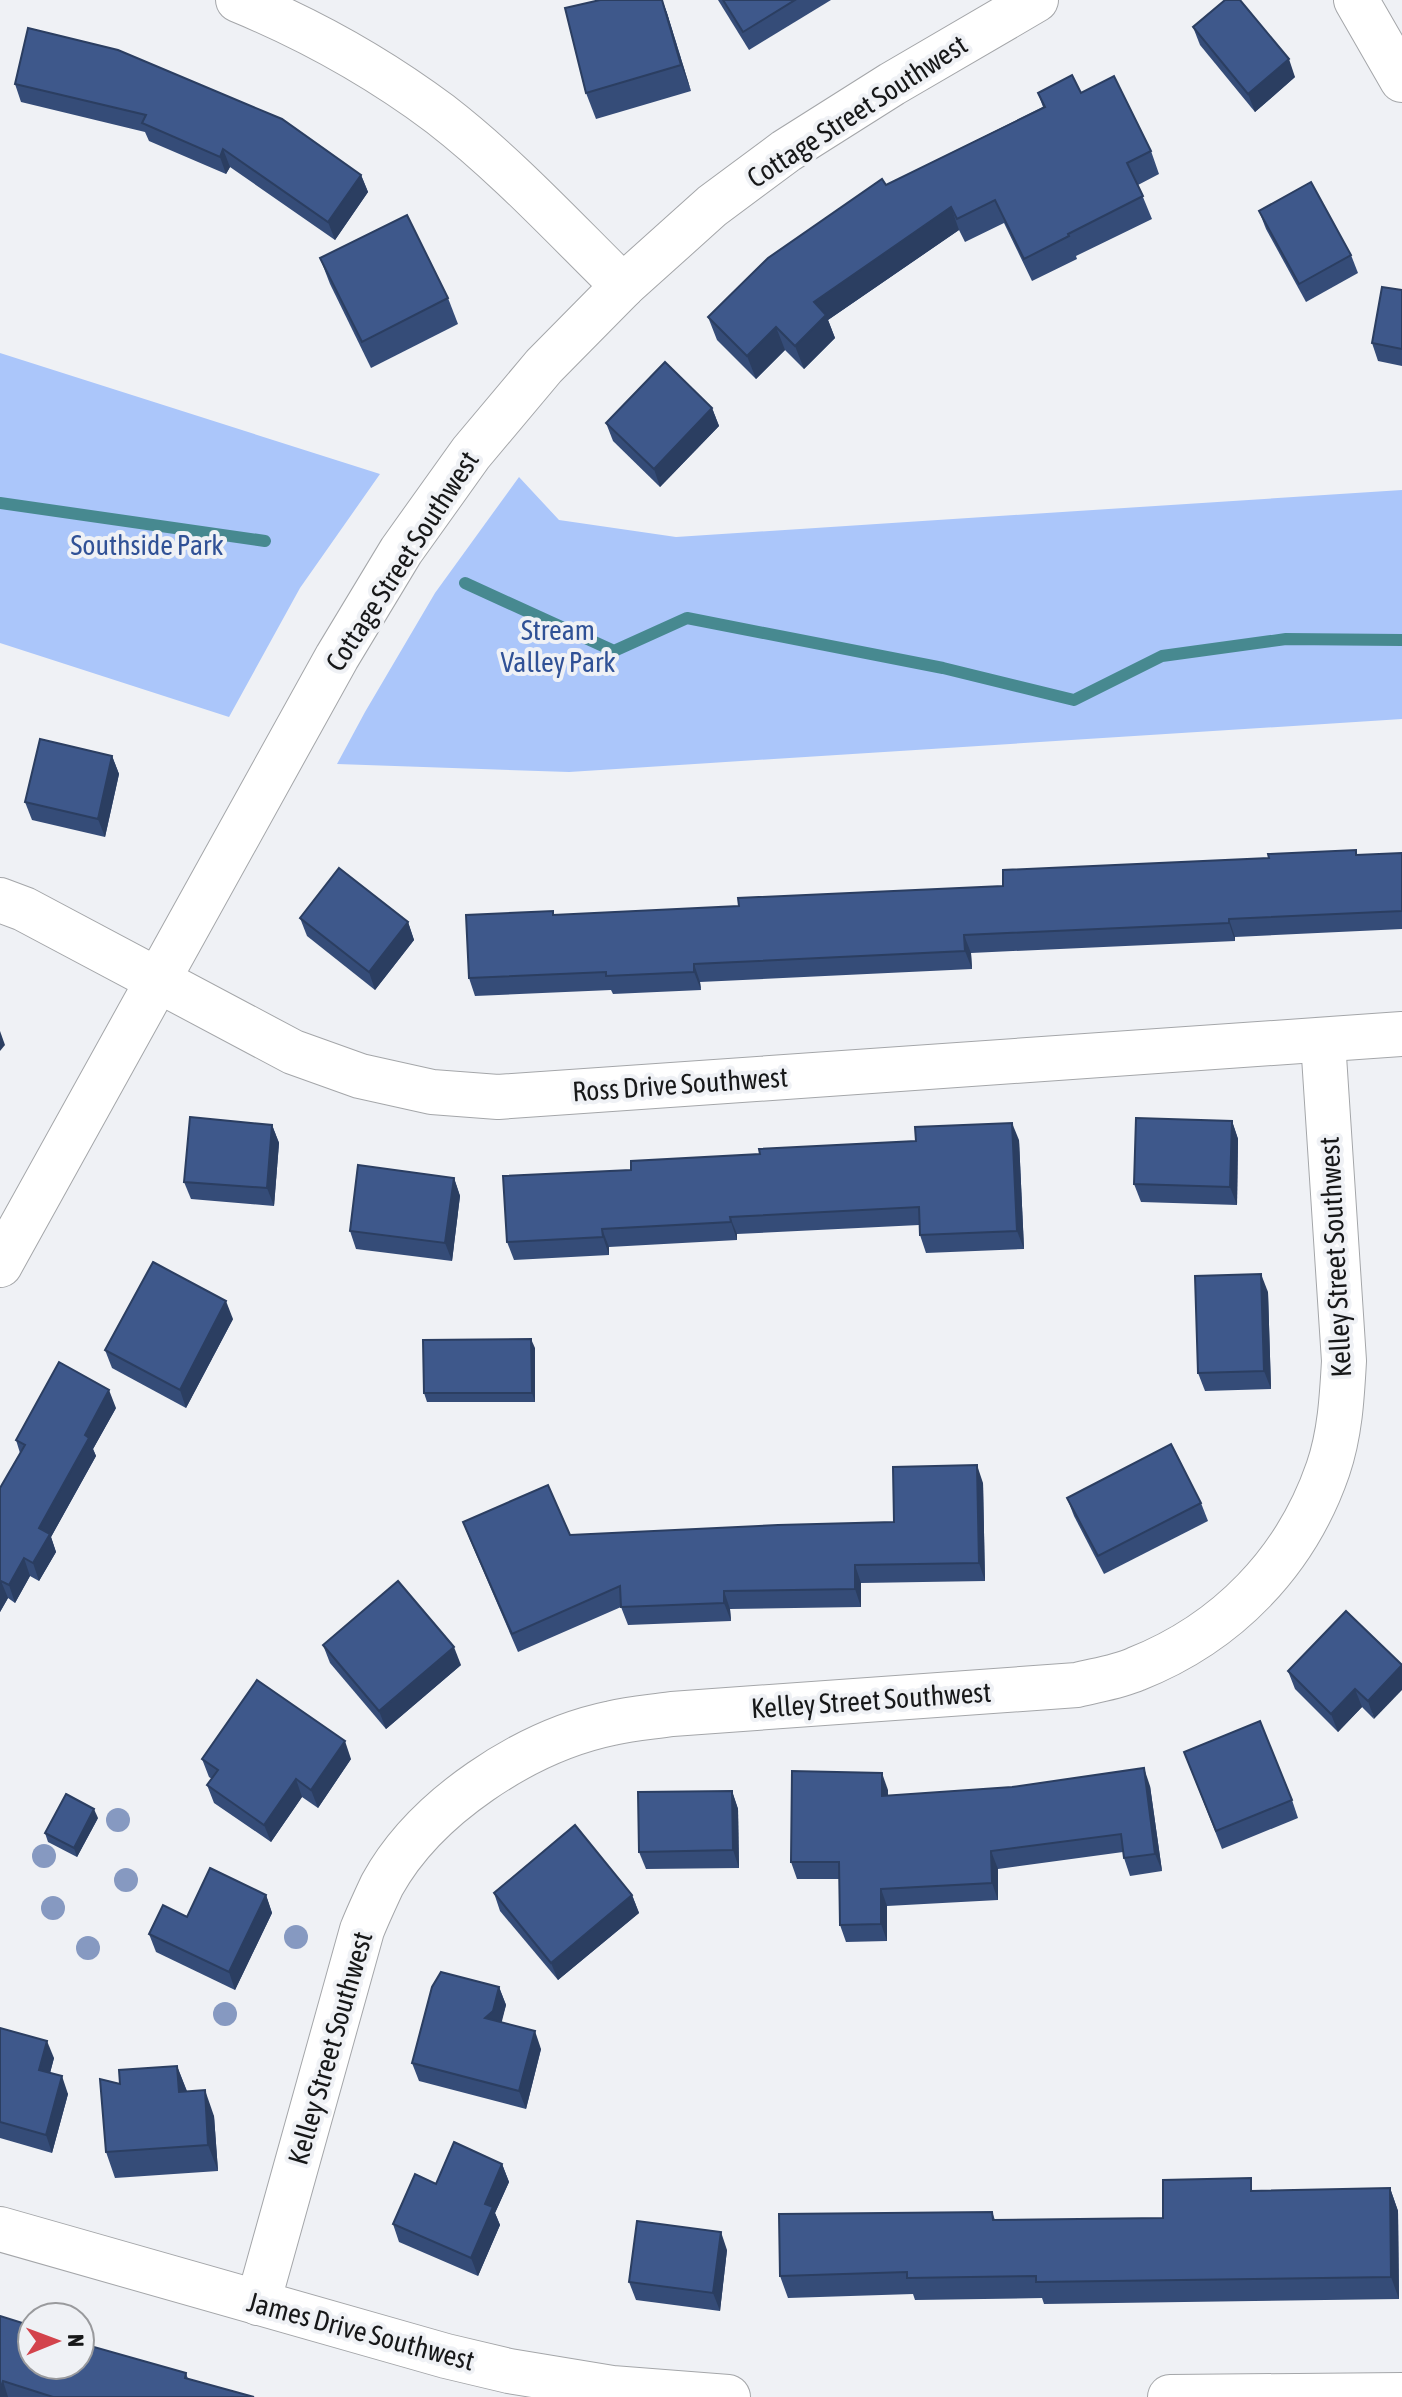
<svg xmlns="http://www.w3.org/2000/svg" width="1402" height="2397" viewBox="0 0 1402 2397" font-family="'Asap Condensed',sans-serif">
	<rect width="100%" height="100%" fill="#eff1f5"/>
	<!-- green -->
	<g fill="#abc6fa">
		<path d="M0,353L380,474L300,588L229,717L0,643Z"/>
		<path d="M519,477L559,520L676,537L1402,490V719L569,772L337,764L365,712L435,593Z"/>
	</g>
	<g fill="none" stroke-linecap="round" stroke-linejoin="round">
		<!-- stream -->
		<g stroke="#478990" stroke-width="12">
			<path d="M0,503L265,541"/>
			<path d="M465,583L614,651L687,618L943,668L1074,700L1162,656L1286,639L1402,640"/>
		</g>
		<!-- minor casing -->
		<g stroke="#a4a6a9" stroke-width="46">
			<g id="minor">
				<path d="M238,0C311,30 377,67 440,114C506,165 563,227 623,286"/>
				<path d="M1356,0L1402,80"/>
				<path d="M0,900L24,909L293,1052L360,1076L432,1092L498,1097L1402,1034"/>
				<path d="M0,1265L337,657L401,551L471,453L544,366L623,286L712,206L786,151L892,84L1036,0"/>
				<path d="M0,2229L446,2356L509,2371L612,2388L728,2397"/>
				<path d="M258,2303L362,1930C368,1915 375,1900 382,1885C425,1807 525,1741 612,1723C631,1718 652,1717 672,1714L1077,1685C1097,1680 1118,1677 1136,1669C1227,1633 1296,1562 1328,1469C1340,1434 1342,1397 1344,1361L1323,1041"/>
				<path d="M1170,2397L1402,2395"/>
			</g>
		</g>
		<!-- minor -->
		<use href="#minor" stroke="#fff" stroke-width="44"/>
	</g>
	<!-- trees -->
	<g fill="#8699c1">
		<circle cx="118" cy="1820" r="12"/>
		<circle cx="44" cy="1856" r="12"/>
		<circle cx="126" cy="1880" r="12"/>
		<circle cx="53" cy="1908" r="12"/>
		<circle cx="296" cy="1937" r="12"/>
		<circle cx="88" cy="1948" r="12"/>
		<circle cx="225" cy="2014" r="12"/>
	</g>
	<!-- wall -->
	<g fill="#354c78">
		<path d="M662,0L667,13L691,91L596,119L586,93Z"/>
		<path d="M718,0H831L749,50Z"/>
		<path d="M1193,27L1295,77L1255,112L1200,45Z"/>
		<path d="M28,28L361,175L368,192L335,240L230,167L226,174L149,141L145,132L21,102L15,84Z"/>
		<path d="M1038,93H1081L1151,151L1159,174L1138,185L1152,219L1076,256L1077,259L1032,281L1004,223L965,242L959,230L828,320L835,338L804,369L785,350L756,379L717,340L708,317L886,185L1043,107Z"/>
		<path d="M1259,211L1351,255L1358,273L1306,302L1266,229Z"/>
		<path d="M320,258L448,298L458,324L371,368L330,284Z"/>
		<path d="M1402,290V366L1378,361L1372,343Z"/>
		<path d="M712,408L719,426L660,487L613,441L606,423Z"/>
		<path d="M112,756L119,774L105,837L32,820L25,802Z"/>
		<path d="M1402,853V929L1235,937V941L971,953L972,969L700,982L701,990L613,994L611,990L475,996L469,978L554,915L739,906L1003,886L1358,855Z"/>
		<path d="M300,918L408,922L414,940L375,990L307,936Z"/>
		<path d="M1232,1121L1238,1139L1237,1205L1141,1202L1134,1184Z"/>
		<path d="M272,1125L279,1143L274,1206L191,1199L184,1182Z"/>
		<path d="M1019,1140L1024,1249L926,1253L920,1235L919,1225L737,1234V1240L609,1247V1255L514,1260L507,1242L631,1170L760,1154Z"/>
		<path d="M454,1178L460,1196L452,1261L356,1249L350,1231Z"/>
		<path d="M1268,1292L1271,1389L1205,1391L1198,1373Z"/>
		<path d="M233,1319L186,1408L112,1368L105,1350Z"/>
		<path d="M535,1348V1402H427L424,1393Z"/>
		<path d="M116,1408L93,1449L96,1456L51,1537L56,1552L39,1581L30,1576L15,1603L8,1598L0,1612V1488L20,1453L16,1440Z"/>
		<path d="M983,1483L985,1581L861,1583V1607L730,1609L731,1621L628,1625L621,1607L518,1652L470,1540L463,1522L570,1535L894,1522Z"/>
		<path d="M1067,1498L1201,1503L1208,1521L1104,1574L1074,1516Z"/>
		<path d="M1346,1611L1374,1719L1362,1707L1338,1732L1295,1689L1288,1671Z"/>
		<path d="M323,1645L461,1665L386,1729L330,1663Z"/>
		<path d="M1184,1752L1292,1800L1298,1818L1222,1849Z"/>
		<path d="M202,1759H351L318,1808L302,1797L271,1842L214,1803L207,1785L212,1779L209,1777Z"/>
		<path d="M1150,1786L1162,1871L1130,1876L1124,1858L1123,1852L998,1869V1900L887,1906V1941L846,1942L840,1925L839,1879H797L791,1862L888,1790V1796Z"/>
		<path d="M732,1791L738,1809L739,1868L646,1869L639,1852Z"/>
		<path d="M98,1818L77,1857L48,1842L45,1833Z"/>
		<path d="M494,1893L632,1895L639,1913L558,1980L500,1911Z"/>
		<path d="M266,1895L272,1913L235,1990L156,1952L149,1934L187,1917Z"/>
		<path d="M499,1987L506,2005L501,2022L541,2049L526,2109L419,2081L412,2063Z"/>
		<path d="M0,2028L54,2058L50,2073L68,2094L52,2153L0,2138Z"/>
		<path d="M177,2066L187,2091L214,2116L218,2171L115,2178L106,2152L120,2084Z"/>
		<path d="M502,2164L509,2182L495,2213L500,2225L478,2276L399,2242L393,2224L436,2184Z"/>
		<path d="M1390,2188L1398,2211L1399,2299L1044,2304L1042,2298L915,2300L913,2294L788,2298L780,2276L992,2212L995,2220L1163,2218L1255,2191Z"/>
		<path d="M727,2250L720,2311L636,2300L629,2282Z"/>
		<path d="M0,2316L32,2365L186,2373L188,2379L254,2397H0Z"/>
	</g>
	<!-- shaded-wall -->
	<g fill="#2b3e61">
		<path d="M662,0L667,13L691,91L681,65Z"/>
		<path d="M1289,59L1295,77L1255,112L1248,94Z"/>
		<path d="M223,149L230,167L226,174L220,157Z"/>
		<path d="M361,175L368,192L335,240L328,222Z"/>
		<path d="M951,207L959,230L828,320L835,338L804,369L795,346L814,302Z"/>
		<path d="M776,327L785,350L756,379L747,356Z"/>
		<path d="M712,408L719,426L660,487L654,469Z"/>
		<path d="M112,756L119,774L105,837L98,819Z"/>
		<path d="M1229,919L1235,937V941L1229,923Z"/>
		<path d="M408,922L414,940L375,990L369,972Z"/>
		<path d="M964,935L971,953L972,969L965,951Z"/>
		<path d="M694,964L700,982L701,990L694,972Z"/>
		<path d="M0,1031L5,1045L0,1051Z"/>
		<path d="M1232,1121L1238,1139L1237,1205L1230,1187Z"/>
		<path d="M1012,1123L1019,1140L1024,1249L1017,1231Z"/>
		<path d="M272,1125L279,1143L274,1206L267,1188Z"/>
		<path d="M454,1178L460,1196L452,1261L445,1243Z"/>
		<path d="M730,1217L737,1234V1240L731,1222Z"/>
		<path d="M602,1229L609,1247V1255L603,1237Z"/>
		<path d="M1261,1274L1268,1292L1271,1389L1264,1371Z"/>
		<path d="M226,1301L233,1319L186,1408L180,1390Z"/>
		<path d="M531,1339L535,1348V1402L532,1393Z"/>
		<path d="M109,1390L116,1408L93,1449L96,1456L51,1537L56,1552L39,1581L33,1563L39,1528L85,1435Z"/>
		<path d="M977,1465L983,1483L985,1581L979,1563Z"/>
		<path d="M24,1558L30,1576L15,1603L9,1585Z"/>
		<path d="M855,1565L861,1583V1607L855,1589Z"/>
		<path d="M1,1581L8,1598L0,1612V1583Z"/>
		<path d="M724,1591L730,1609L731,1621L724,1603Z"/>
		<path d="M454,1647L461,1665L386,1729L379,1711Z"/>
		<path d="M1402,1665V1690L1374,1719L1368,1701Z"/>
		<path d="M1355,1689L1362,1707L1338,1732L1331,1714Z"/>
		<path d="M345,1741L351,1759L318,1808L311,1790Z"/>
		<path d="M1144,1768L1150,1786L1162,1871L1155,1854Z"/>
		<path d="M882,1773L888,1790V1814L882,1796Z"/>
		<path d="M296,1779L302,1797L271,1842L264,1825Z"/>
		<path d="M732,1791L738,1809L739,1868L733,1850Z"/>
		<path d="M94,1809L98,1818L77,1857L74,1848Z"/>
		<path d="M991,1851L998,1869V1900L992,1883Z"/>
		<path d="M881,1889L887,1906V1941L881,1924Z"/>
		<path d="M266,1895L272,1913L235,1990L229,1972Z"/>
		<path d="M632,1895L639,1913L558,1980L551,1963Z"/>
		<path d="M499,1987L506,2005L500,2029L485,2018Z"/>
		<path d="M535,2031L541,2049L526,2109L519,2091Z"/>
		<path d="M47,2041L54,2058L46,2088L39,2070Z"/>
		<path d="M177,2066L187,2092H179Z"/>
		<path d="M62,2076L68,2094L52,2153L46,2135Z"/>
		<path d="M205,2090L214,2116L218,2171L208,2145Z"/>
		<path d="M502,2164L509,2182L495,2213L500,2225L478,2276L471,2258L485,2204Z"/>
		<path d="M1390,2188L1398,2211L1399,2299L1391,2277Z"/>
		<path d="M721,2232L727,2250L720,2311L713,2293Z"/>
		<path d="M3,2381L8,2397H0V2390Z"/>
	</g>
	<!-- building -->
	<g fill="#3e588b" stroke="#2b3e61" stroke-width="2">
		<path d="M600,0H662L681,65L586,93L565,8Z"/>
		<path d="M723,0H795L743,32Z"/>
		<path d="M1225,0H1240L1289,59L1248,94L1193,27Z"/>
		<path d="M28,28L118,50L282,119L361,175L328,222L223,149L220,157L142,123L146,115L15,84Z"/>
		<path d="M1072,75L1081,93L1114,76L1151,151L1127,163L1143,196L1068,234L1069,236L1024,259L995,200L957,219L951,207L814,302L826,315L795,346L776,327L747,356L708,317L768,258L882,179L886,185L1045,107L1038,93Z"/>
		<path d="M1311,182L1351,255L1299,284L1259,211Z"/>
		<path d="M407,215L448,298L362,342L320,258Z"/>
		<path d="M1382,287L1402,290V349L1372,343Z"/>
		<path d="M665,362L712,408L654,469L606,423Z"/>
		<path d="M40,739L112,756L98,819L25,802Z"/>
		<path d="M1356,850V855L1402,853V911L1229,919V923L964,935L965,951L694,964V972L606,976V972L469,978L466,915L553,911V915L739,906L738,898L1003,886V870L1269,858L1268,854Z"/>
		<path d="M339,868L408,922L369,972L300,918Z"/>
		<path d="M190,1117L272,1125L267,1188L184,1182Z"/>
		<path d="M1136,1118L1232,1121L1230,1187L1134,1184Z"/>
		<path d="M1012,1123L1017,1231L920,1235L919,1207L730,1217L731,1222L602,1229L603,1237L507,1242L503,1176L631,1170V1161L760,1154L759,1149L916,1141L915,1127Z"/>
		<path d="M358,1165L454,1178L445,1243L350,1231Z"/>
		<path d="M153,1262L226,1301L180,1390L105,1350Z"/>
		<path d="M1261,1274L1264,1371L1198,1373L1195,1276Z"/>
		<path d="M531,1339L532,1393H424L423,1340Z"/>
		<path d="M59,1362L109,1390L85,1435L89,1438L39,1528L50,1534L33,1563L24,1558L9,1585L1,1581L0,1583V1488L25,1445L16,1440Z"/>
		<path d="M1171,1444L1201,1503L1098,1556L1067,1498Z"/>
		<path d="M977,1465L979,1563L855,1565V1589L724,1591V1603L621,1607L620,1586L512,1634L463,1522L548,1485L570,1535L778,1525L894,1522L893,1467Z"/>
		<path d="M398,1581L454,1647L379,1711L323,1645Z"/>
		<path d="M1346,1611L1402,1665L1368,1701L1355,1689L1331,1714L1288,1671Z"/>
		<path d="M257,1680L345,1741L311,1790L296,1779L264,1825L207,1785L218,1770L202,1759Z"/>
		<path d="M1260,1721L1292,1800L1216,1831L1184,1752Z"/>
		<path d="M1144,1768L1155,1854L1124,1858L1121,1834L991,1851L992,1883L881,1889V1924L840,1925L839,1862H791L792,1771L882,1773V1796L1012,1787Z"/>
		<path d="M732,1791L733,1850L639,1852L638,1792Z"/>
		<path d="M66,1794L94,1809L74,1848L45,1833Z"/>
		<path d="M575,1825L632,1895L551,1963L494,1893Z"/>
		<path d="M210,1868L266,1895L229,1972L149,1934L163,1905L187,1917Z"/>
		<path d="M441,1972L499,1987L493,2011L485,2018L535,2031L519,2091L412,2063L432,1987Z"/>
		<path d="M0,2028L47,2041L39,2070L62,2076L46,2135L0,2122Z"/>
		<path d="M177,2066L179,2092L205,2090L208,2145L106,2152L100,2079L120,2084L119,2070Z"/>
		<path d="M454,2142L502,2164L485,2204L493,2207L471,2258L393,2224L415,2174L436,2184Z"/>
		<path d="M1251,2178V2191L1390,2188L1391,2277L1036,2282V2276L907,2278V2272L780,2276L779,2214L992,2212L993,2220L1163,2218V2180Z"/>
		<path d="M637,2221L721,2232L713,2293L629,2282Z"/>
		<path d="M0,2316L32,2326V2365H80V2343L186,2373L185,2378L254,2397H53L3,2381L0,2390Z"/>
	</g>
	<g text-anchor="middle" stroke-width="8" stroke-linejoin="round" paint-order="stroke">
		<!-- street labels -->
		<g font-size="28" fill="#171819" stroke="#eff1f5">
			<text transform="translate(857 111) rotate(-33)" y="10">Cottage Street Southwest</text>
			<text transform="translate(402 561) rotate(-57)" y="10">Cottage Street Southwest</text>
			<text transform="translate(680 1084) rotate(-4)" y="10">Ross Drive Southwest</text>
			<text transform="translate(1335 1257) rotate(-93)" y="10">Kelley Street Southwest</text>
			<text transform="translate(871 1700) rotate(-4)" y="10">Kelley Street Southwest</text>
			<text transform="translate(330 2048) rotate(-74)" y="10">Kelley Street Southwest</text>
			<text transform="translate(361 2331) rotate(15)" y="10">James Drive Southwest</text>
		</g>
		<!-- park labels -->
		<g font-size="28" fill="#305196" stroke="#eff1f5">
			<text x="147" y="555">Southside Park</text>
			<text x="558" y="640">Stream<tspan x="558" dy="32">Valley Park</tspan></text>
		</g>
	</g>
	<!-- north arrow -->
	<g transform="translate(56 2341) rotate(89)"><circle r="38" fill="#eff1f5" stroke="#999a9d" stroke-width="2"/>
	<path d="M0-6L14 30L0 20L-14 30Z" fill="#d3434c"/>
	<text y="-12" font-size="22" font-weight="bold" text-anchor="middle" fill="#171819">N</text>
	</g>
</svg>
